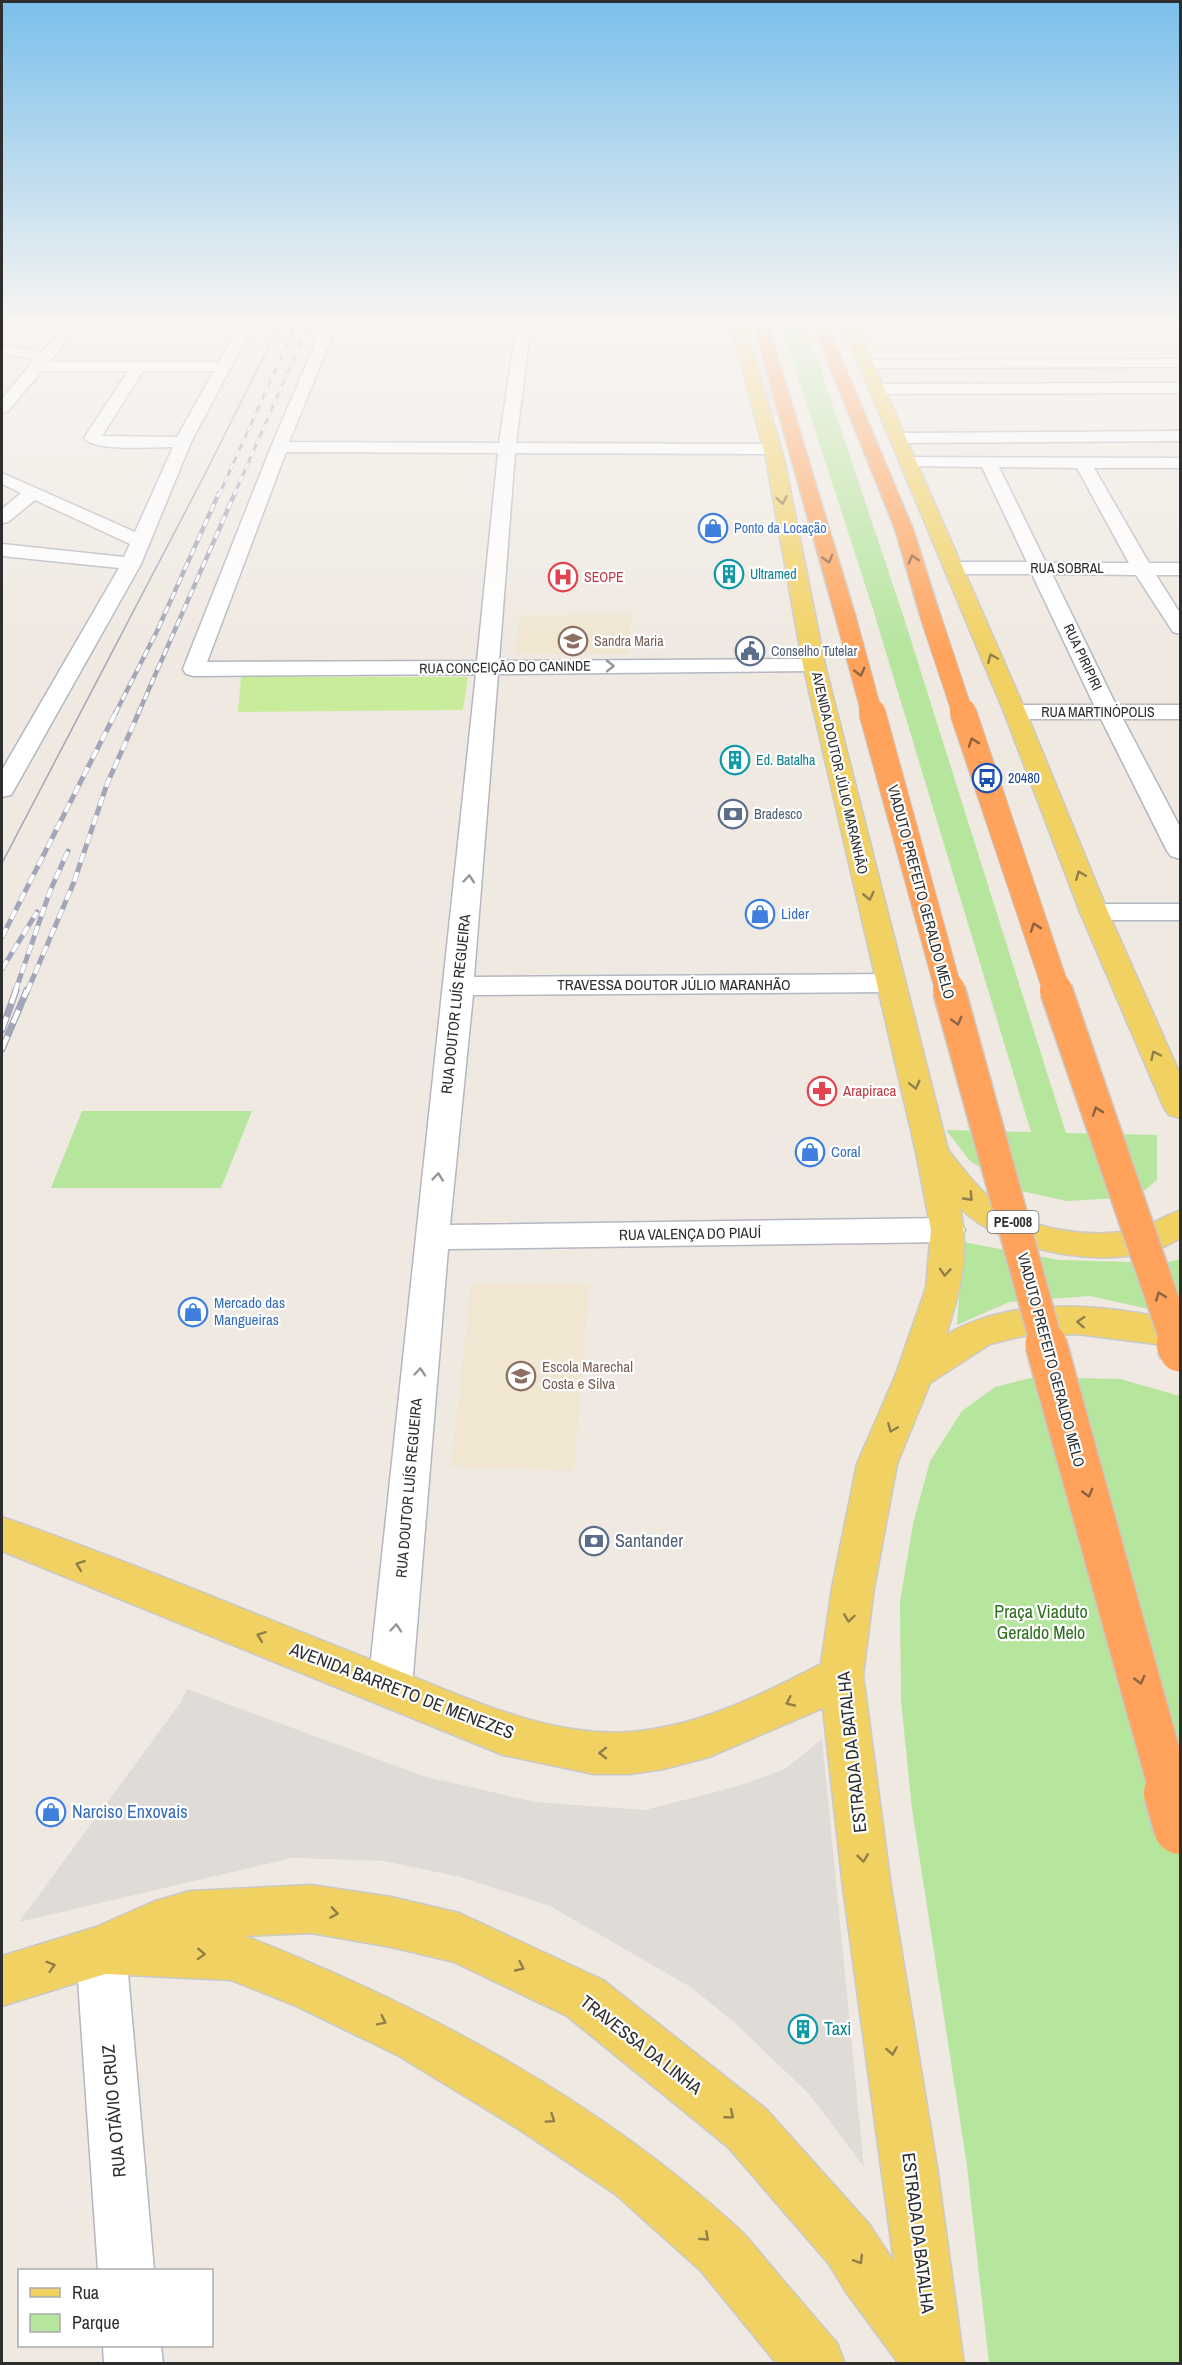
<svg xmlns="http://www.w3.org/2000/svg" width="1182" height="2365" viewBox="0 0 1182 2365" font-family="'Archivo Narrow',sans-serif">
	<rect width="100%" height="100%" fill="#efe9e1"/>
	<!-- education -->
	<g fill="#f0e6d1">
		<path d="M631,614L629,654H515L520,615Z"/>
		<path d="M471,1283L589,1284L574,1471L451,1467Z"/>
	</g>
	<!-- green -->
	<g fill="#b6e59e">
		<path d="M780,322H803L814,349L903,615L1066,1133L1157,1135V1180L1136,1197L1067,1201L1017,1190L970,1161L946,1130L1031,1132L872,606Z"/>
		<path d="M82,1111H252L221,1188H51Z"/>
		<path d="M963,1242L1059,1260L1165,1263L1180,1259V1316L1090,1296L1009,1302L957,1325Z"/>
		<path d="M1034,1377L1120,1379L1180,1396V2363H989L967,2166L912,1809L901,1700L900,1602L913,1524L930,1461L962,1411L995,1387Z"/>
	</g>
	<!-- pitch -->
	<path fill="#c9ec9a" d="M241,677H468L463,710L238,712Z"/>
	<!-- plaza -->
	<g fill="#dfdcd8">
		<path d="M746,322H752L777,414H772Z"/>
		<path d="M187,1689L426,1777L536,1802L645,1810L738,1786L785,1769L822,1739L864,2167L809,2094L734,2022L692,1988L550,1906L460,1877L384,1861L292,1858L19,1922L181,1702Z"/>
	</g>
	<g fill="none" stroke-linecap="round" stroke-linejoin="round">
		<!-- minor casing -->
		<g stroke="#b4b7c1" stroke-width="3">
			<g id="minor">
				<path d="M68,322H82L49,362H219L241,322H255L191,442L141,564L14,790L11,795L2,797V770L119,568L2,556V544L124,557L130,544L35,500L8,522L2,523V509L21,493L2,484V473L135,532L173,447C154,447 95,452 84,438L128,371H42L8,411L2,413V399L35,359L2,353V345L42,352ZM143,371H214L177,437L102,436Z"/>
				<path d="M324,322H338L289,442L499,443L517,322H531L516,443L773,444L781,449L773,454L515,453L499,661L814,659L822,660L825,665L822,670L814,671L498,674L474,977L890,974L900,977L904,983L900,989L890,992L473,995L450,1225L948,1218L960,1222L965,1230L960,1238L948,1242L448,1249L412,1687L406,1701L390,1707L374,1701L368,1687L476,674L194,676L186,674L183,669L271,447ZM286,452L498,453L477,661L207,662Z"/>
				<path d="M844,322H1180V328H849L844,327Z"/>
				<path d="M1180,359V367L867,368L860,364L867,360Z"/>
				<path d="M1180,383V393L877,394L869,389L877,384Z"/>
				<path d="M1180,431V441L898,443L890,438L898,433Z"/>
				<path d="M908,457L1180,458V468H1094L1149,563H1180V575H1156L1180,613V634L1173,632L1136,575L1052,574L1116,705H1180V719H1123L1180,827V859L1171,856L1167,851L1101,719H1015L1007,717L1004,712L1007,707L1015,705H1094L1032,574H954L944,568L954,562H1027L982,467L902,466L899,462ZM999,467L1077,468L1129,563H1046Z"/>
				<path d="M1094,904H1180V920H1094L1084,918L1080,912L1084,906Z"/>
				<path d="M101,1926L119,1933L126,1951L154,2270H98L76,1951L83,1933Z"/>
				<path d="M103,2346H161L163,2364H104Z"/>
			</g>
		</g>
		<!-- major casing -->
		<g stroke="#c9c9c9" stroke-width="3">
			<g id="major">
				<path d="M730,322H744L784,459L825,665L948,1150C963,1169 978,1189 997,1204C1034,1232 1094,1239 1139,1229C1154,1225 1165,1214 1180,1211V1238C1124,1276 1006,1254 960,1208C970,1254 960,1292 946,1335C1016,1294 1105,1305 1180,1321V1347L1077,1334L1023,1336L990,1344L930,1383L897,1464L874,1588L863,1675L891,1887L937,2167L964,2364H899L846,2292L829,2264L728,2147L567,2016L454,1962L391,1947L311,1933L245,1936C424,2006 597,2099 739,2229C751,2240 761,2255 772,2267C793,2292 815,2318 837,2343L845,2364H777L701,2271L615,2194L517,2128L399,2056L294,2005L231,1980L105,1974L2,2006V1956L96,1927L155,1901L190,1891L311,1885L391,1897L459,1913L603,1980L766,2109L869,2224L894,2262L843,1887L823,1708L709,1757L664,1769L630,1774H594L503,1755L2,1551V1517C129,1561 253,1614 379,1663C457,1693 543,1738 630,1732C697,1727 762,1695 821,1664L832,1588L857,1464L896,1374L926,1288L931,1230L916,1152L803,665L766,459Z"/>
				<path d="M841,322H855L1026,712L1108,912L1180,1074V1118L1169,1115L1164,1108L1080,912L1004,712Z"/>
			</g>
		</g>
		<!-- highway casing -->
		<g stroke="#c9c9c9" stroke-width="3">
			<g id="highway">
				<path d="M753,322H767L855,615L852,619H838L835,615Z"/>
				<path d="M812,322H826L913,529L940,615L937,619H923L920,615L895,529Z"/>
			</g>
		</g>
		<!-- minor -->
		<use href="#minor" fill="#fff" fill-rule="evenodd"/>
		<!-- major -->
		<use href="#major" fill="#f2d163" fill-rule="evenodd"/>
		<!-- highway -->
		<use href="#highway" fill="#ffa35c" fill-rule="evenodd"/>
		<!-- tram -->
		<path stroke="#a3a6b8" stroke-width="1.5" d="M2,863L205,474L281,322"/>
		<!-- rail-far3 casing -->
		<g stroke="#a3a6b8" stroke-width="3">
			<g id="rail-far3">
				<path d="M219,495L297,322"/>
				<path d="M234,495L310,322"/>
			</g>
		</g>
		<!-- rail-far2 casing -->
		<g stroke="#a3a6b8" stroke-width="4.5">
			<g id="rail-far2">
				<path d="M115,714L157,631L219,493"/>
				<path d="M138,714L235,493"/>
			</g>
		</g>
		<!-- rail-far1 casing -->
		<g stroke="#a3a6b8" stroke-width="5">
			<g id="rail-far1">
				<path d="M2,937L116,712"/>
				<path d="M2,969L37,912"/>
				<path d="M15,992L50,891L68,851"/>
				<path d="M27,992L74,882L107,784L139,712"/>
			</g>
		</g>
		<!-- rail casing -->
		<g stroke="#a3a6b8" stroke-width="7">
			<g id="rail">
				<path d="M2,1030L16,990"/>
				<path d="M2,1049L27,990"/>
			</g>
		</g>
		<!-- rail-far3 -->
		<use href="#rail-far3" stroke="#fff" stroke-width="2" stroke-dasharray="7" stroke-linecap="butt"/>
		<!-- rail-far2 -->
		<use href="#rail-far2" stroke="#fff" stroke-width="3" stroke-dasharray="8" stroke-linecap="butt"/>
		<!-- rail-far1 -->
		<use href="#rail-far1" stroke="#fff" stroke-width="4" stroke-dasharray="10" stroke-linecap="butt"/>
		<!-- rail -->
		<use href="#rail" stroke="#fff" stroke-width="4.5" stroke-dasharray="14" stroke-linecap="butt"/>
		<!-- highway-bridge-far4 casing -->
		<g stroke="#c9c9c9" stroke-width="22" stroke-linecap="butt">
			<g id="highway-bridge-far4">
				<path d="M845,615L872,714"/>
				<path d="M930,615L963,714"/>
			</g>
		</g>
		<!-- highway-bridge-far3 casing -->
		<g stroke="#c9c9c9" stroke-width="28" stroke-linecap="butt">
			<g id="highway-bridge-far3">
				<path d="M872,712L949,992"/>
				<path d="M963,712L1057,992"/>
			</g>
		</g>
		<!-- highway-bridge-far2 casing -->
		<g stroke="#c9c9c9" stroke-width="35" stroke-linecap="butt">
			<g id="highway-bridge-far2">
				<path d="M949,990L1047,1345"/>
				<path d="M1056,990L1178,1345"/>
			</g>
		</g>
		<!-- highway-bridge-far1 casing -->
		<g stroke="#c9c9c9" stroke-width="44" stroke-linecap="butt">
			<g id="highway-bridge-far1">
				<path d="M1046,1344L1171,1795"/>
				<path d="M1177,1344L1180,1351"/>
			</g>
		</g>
		<!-- highway-bridge casing -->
		<g stroke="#c9c9c9" stroke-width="56" stroke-linecap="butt">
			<path id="highway-bridge" d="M1170,1793L1180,1828"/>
		</g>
		<!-- highway-bridge-far4 -->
		<use href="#highway-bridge-far4" stroke="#ffa35c" stroke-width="20"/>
		<!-- highway-bridge-far3 -->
		<use href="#highway-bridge-far3" stroke="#ffa35c" stroke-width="26"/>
		<!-- highway-bridge-far2 -->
		<use href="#highway-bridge-far2" stroke="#ffa35c" stroke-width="32"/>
		<!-- highway-bridge-far1 -->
		<use href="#highway-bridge-far1" stroke="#ffa35c" stroke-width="41"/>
		<!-- highway-bridge -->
		<use href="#highway-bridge" stroke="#ffa35c" stroke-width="52"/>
	</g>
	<!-- one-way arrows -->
	<defs><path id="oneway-chevron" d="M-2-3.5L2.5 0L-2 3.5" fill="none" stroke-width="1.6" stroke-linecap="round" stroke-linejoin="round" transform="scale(1.5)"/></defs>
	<g stroke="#908048">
		<use href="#oneway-chevron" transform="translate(782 500) rotate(80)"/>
		<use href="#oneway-chevron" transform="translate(992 658) rotate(-113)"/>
		<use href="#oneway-chevron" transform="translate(1080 875) rotate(-112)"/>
		<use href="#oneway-chevron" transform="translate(869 896) rotate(77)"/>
		<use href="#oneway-chevron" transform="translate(1155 1055) rotate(-115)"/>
		<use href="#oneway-chevron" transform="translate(915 1085) rotate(76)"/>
		<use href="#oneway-chevron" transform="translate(969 1197) rotate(46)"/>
		<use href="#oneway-chevron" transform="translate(945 1272) rotate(94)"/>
		<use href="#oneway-chevron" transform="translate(1081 1322) rotate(-176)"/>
		<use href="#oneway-chevron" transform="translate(892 1428) rotate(113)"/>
		<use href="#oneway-chevron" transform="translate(80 1565) rotate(-159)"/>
		<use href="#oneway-chevron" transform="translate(849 1618) rotate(98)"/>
		<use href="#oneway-chevron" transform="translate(261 1636) rotate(-159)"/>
		<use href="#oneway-chevron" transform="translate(790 1702) rotate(155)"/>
		<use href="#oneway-chevron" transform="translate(603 1753) rotate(180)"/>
		<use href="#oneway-chevron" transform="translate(863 1858) rotate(83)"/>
		<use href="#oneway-chevron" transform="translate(334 1913) rotate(9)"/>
		<use href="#oneway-chevron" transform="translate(201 1954) rotate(2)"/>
		<use href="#oneway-chevron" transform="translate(51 1966) rotate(-16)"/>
		<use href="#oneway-chevron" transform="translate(520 1967) rotate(25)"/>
		<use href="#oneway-chevron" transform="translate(382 2021) rotate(26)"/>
		<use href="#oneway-chevron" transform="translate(892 2051) rotate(81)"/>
		<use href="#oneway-chevron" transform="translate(730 2115) rotate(39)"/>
		<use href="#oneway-chevron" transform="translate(551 2119) rotate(34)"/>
		<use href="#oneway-chevron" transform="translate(705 2237) rotate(42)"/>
		<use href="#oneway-chevron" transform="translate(859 2260) rotate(59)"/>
	</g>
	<g stroke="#8c6343">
		<use href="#oneway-chevron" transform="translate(828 559) rotate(74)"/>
		<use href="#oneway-chevron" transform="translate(913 559) rotate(-107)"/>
		<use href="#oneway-chevron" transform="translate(860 672) rotate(75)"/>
		<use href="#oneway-chevron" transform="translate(973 742) rotate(-109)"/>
		<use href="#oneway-chevron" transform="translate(1035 927) rotate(-109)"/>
		<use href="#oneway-chevron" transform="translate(957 1021) rotate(75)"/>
		<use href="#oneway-chevron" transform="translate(1097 1111) rotate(-109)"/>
		<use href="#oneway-chevron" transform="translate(1160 1296) rotate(-110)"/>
		<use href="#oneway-chevron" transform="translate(1088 1493) rotate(75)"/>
		<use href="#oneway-chevron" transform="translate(1140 1680) rotate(75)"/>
	</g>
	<g stroke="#969696">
		<use href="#oneway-chevron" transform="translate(610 666)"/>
		<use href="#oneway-chevron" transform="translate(469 879) rotate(-85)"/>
		<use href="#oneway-chevron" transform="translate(438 1177) rotate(-84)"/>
		<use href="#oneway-chevron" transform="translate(420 1372) rotate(-85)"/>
		<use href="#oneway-chevron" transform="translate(396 1628) rotate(-85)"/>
	</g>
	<!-- sky -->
	<linearGradient id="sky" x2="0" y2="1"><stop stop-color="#7abfeb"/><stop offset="0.49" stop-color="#f8f5f2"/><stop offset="1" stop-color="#f8f5f2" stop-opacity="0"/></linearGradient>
	<rect width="1182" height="653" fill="url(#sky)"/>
	<!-- icons -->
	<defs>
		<g id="shop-ring" transform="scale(1.5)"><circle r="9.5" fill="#fff" stroke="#3f7fe0" stroke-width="1.5"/><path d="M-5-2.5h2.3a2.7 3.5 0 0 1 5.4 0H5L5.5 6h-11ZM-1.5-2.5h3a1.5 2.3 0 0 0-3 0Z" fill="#3f7fe0"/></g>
		<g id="building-ring" transform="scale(1.5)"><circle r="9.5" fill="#fff" stroke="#0f9aa8" stroke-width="1.5"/><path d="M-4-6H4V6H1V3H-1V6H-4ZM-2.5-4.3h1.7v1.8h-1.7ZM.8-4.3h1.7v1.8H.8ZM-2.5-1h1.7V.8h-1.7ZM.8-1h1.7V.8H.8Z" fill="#0f9aa8"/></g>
		<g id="hospital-ring" transform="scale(1.5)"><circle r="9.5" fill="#fff" stroke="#e0444e" stroke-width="1.5"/><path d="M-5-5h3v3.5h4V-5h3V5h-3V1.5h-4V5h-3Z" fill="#e0444e"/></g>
		<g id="school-ring" transform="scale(1.5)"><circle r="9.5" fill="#fff" stroke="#8d6e63" stroke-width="1.5"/><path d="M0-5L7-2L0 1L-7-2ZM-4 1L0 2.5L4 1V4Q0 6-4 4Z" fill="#8d6e63"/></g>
		<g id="civic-ring" transform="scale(1.5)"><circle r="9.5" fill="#fff" stroke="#5c6f8a" stroke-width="1.5"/><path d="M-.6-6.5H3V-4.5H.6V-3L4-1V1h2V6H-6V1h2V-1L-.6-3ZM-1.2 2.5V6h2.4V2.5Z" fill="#5c6f8a"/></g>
		<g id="bus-ring" transform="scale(1.5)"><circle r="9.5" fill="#fff" stroke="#1a4fb4" stroke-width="1.5"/><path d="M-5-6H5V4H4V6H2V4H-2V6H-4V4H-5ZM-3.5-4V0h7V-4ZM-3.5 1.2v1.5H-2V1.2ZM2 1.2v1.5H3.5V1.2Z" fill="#1a4fb4"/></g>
		<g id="bank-ring" transform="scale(1.5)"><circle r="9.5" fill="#fff" stroke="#5c6f8a" stroke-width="1.5"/><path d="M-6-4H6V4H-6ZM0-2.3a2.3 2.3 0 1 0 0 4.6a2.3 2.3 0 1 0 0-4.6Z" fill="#5c6f8a"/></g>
		<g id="pharmacy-ring" transform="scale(1.5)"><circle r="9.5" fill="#fff" stroke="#e0444e" stroke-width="1.5"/><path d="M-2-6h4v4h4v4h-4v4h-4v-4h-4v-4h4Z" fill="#e0444e"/></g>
	</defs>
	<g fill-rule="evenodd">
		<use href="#shop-ring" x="713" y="528"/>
		<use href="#building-ring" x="729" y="574"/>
		<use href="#hospital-ring" x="563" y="577"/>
		<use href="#school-ring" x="573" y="641"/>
		<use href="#civic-ring" x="750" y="651"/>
		<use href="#building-ring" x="735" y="760"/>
		<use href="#bus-ring" x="987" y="778"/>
		<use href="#bank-ring" x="733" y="814"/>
		<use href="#shop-ring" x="760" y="914"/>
		<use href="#pharmacy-ring" x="822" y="1091"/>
		<use href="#shop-ring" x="810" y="1152"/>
		<use href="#shop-ring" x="193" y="1312"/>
		<use href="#school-ring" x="521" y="1376"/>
		<use href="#bank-ring" x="594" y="1541"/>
		<use href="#shop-ring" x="51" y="1812"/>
		<use href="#building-ring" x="803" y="2029"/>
	</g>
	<g text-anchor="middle" stroke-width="4.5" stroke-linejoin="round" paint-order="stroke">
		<!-- far-shop labels -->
		<g font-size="14" fill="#366cbe" stroke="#fff" text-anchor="start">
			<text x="734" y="533">Ponto da Locação</text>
		</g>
		<!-- far-street labels -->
		<g font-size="14" fill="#2e2e2e" stroke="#fff">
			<text x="1067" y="573">RUA SOBRAL</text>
			<text transform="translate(1083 657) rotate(65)" y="5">RUA PIRIPIRI</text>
			<text transform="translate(505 667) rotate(-1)" y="5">RUA CONCEIÇÃO DO CANINDE</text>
			<text x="1098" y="717">RUA MARTINÓPOLIS</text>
			<text transform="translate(840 773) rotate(77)" y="5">AVENIDA DOUTOR JÚLIO MARANHÃO</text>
		</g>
		<!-- far-culture labels -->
		<g font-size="14" fill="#0d838f" stroke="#fff" text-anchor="start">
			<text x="750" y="579">Ultramed</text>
			<text x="756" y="765">Ed. Batalha</text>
		</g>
		<!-- far-health labels -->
		<g font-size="14" fill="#be3a42" stroke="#fff" text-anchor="start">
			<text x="584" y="582">SEOPE</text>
		</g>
		<!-- far-education labels -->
		<g font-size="14" fill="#785e54" stroke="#fff" text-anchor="start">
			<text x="594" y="646">Sandra Maria</text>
		</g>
		<!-- far-service labels -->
		<g font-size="14" fill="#4e5e75" stroke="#fff" text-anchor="start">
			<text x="771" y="656">Conselho Tutelar</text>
			<text x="754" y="819">Bradesco</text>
		</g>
		<!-- far-transit labels -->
		<g font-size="14" fill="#164399" stroke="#fff" text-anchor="start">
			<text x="1008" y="783">20480</text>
		</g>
		<!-- shield labels -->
		<rect fill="#fff" stroke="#6d6d6d" stroke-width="1.5" x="987.5" y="1211" width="51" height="22" rx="4.5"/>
		<g font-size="14" font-weight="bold" fill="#2e2e2e">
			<text x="1013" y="1227">PE-008</text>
		</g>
		<!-- street labels -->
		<g font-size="15" fill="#2e2e2e" stroke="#fff">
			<text transform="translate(921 892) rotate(75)" y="5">VIADUTO PREFEITO GERALDO MELO</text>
			<text x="674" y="990">TRAVESSA DOUTOR JÚLIO MARANHÃO</text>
			<text transform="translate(456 1004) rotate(-84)" y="5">RUA DOUTOR LUÍS REGUEIRA</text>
			<text transform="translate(690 1234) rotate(-1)" y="5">RUA VALENÇA DO PIAUÍ</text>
			<text transform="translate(1051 1360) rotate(75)" y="5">VIADUTO PREFEITO GERALDO MELO</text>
			<text transform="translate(409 1488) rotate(-85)" y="5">RUA DOUTOR LUÍS REGUEIRA</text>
		</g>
		<!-- shop labels -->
		<g font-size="15" fill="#366cbe" stroke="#fff" text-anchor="start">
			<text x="781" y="919">Lider</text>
			<text x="831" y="1157">Coral</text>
			<text x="214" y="1308">Mercado das<tspan x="214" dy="17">Mangueiras</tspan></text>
		</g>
		<!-- health labels -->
		<g font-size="15" fill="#be3a42" stroke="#fff" text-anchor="start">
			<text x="843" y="1096">Arapiraca</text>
		</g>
		<!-- education labels -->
		<g font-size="15" fill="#785e54" stroke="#fff" text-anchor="start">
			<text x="542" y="1372">Escola Marechal<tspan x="542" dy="17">Costa e Silva</tspan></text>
		</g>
		<!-- near-service labels -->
		<g font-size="18" fill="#4e5e75" stroke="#fff" text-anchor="start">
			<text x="615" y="1547">Santander</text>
		</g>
		<!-- near-park labels -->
		<g font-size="18" fill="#2c6e1b" stroke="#fff">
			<text x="1041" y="1618">Praça Viaduto<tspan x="1041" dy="21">Geraldo Melo</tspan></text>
		</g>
		<!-- near-street labels -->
		<g font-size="18" fill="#2e2e2e" stroke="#fff">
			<text transform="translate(402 1691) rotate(21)" y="6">AVENIDA BARRETO DE MENEZES</text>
			<text transform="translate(852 1752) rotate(-96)" y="6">ESTRADA DA BATALHA</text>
			<text transform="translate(641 2045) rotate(38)" y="6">TRAVESSA DA LINHA</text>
			<text transform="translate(114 2111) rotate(-95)" y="6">RUA OTÁVIO CRUZ</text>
			<text transform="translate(918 2233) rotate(83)" y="6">ESTRADA DA BATALHA</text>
		</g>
		<!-- near-shop labels -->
		<g font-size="18" fill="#366cbe" stroke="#fff" text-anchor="start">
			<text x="72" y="1818">Narciso Enxovais</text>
		</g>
		<!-- near-culture labels -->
		<g font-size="18" fill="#0d838f" stroke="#fff" text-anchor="start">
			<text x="824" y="2035">Taxi</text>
		</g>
	</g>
	<!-- border -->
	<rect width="1182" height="2365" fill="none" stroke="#2e2e2e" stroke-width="6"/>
	<!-- legend -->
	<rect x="18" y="2269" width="195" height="78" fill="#ffffff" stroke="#ababab" stroke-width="1.5"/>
	<rect x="30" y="2288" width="30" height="9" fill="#f2d163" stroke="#ababab" stroke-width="1.5"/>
	<text x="72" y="2299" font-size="18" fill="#2e2e2e">Rua</text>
	<rect x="30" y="2314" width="30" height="18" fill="#b6e59e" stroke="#ababab" stroke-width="1.5"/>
	<text x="72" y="2329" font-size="18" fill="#2e2e2e">Parque</text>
</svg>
